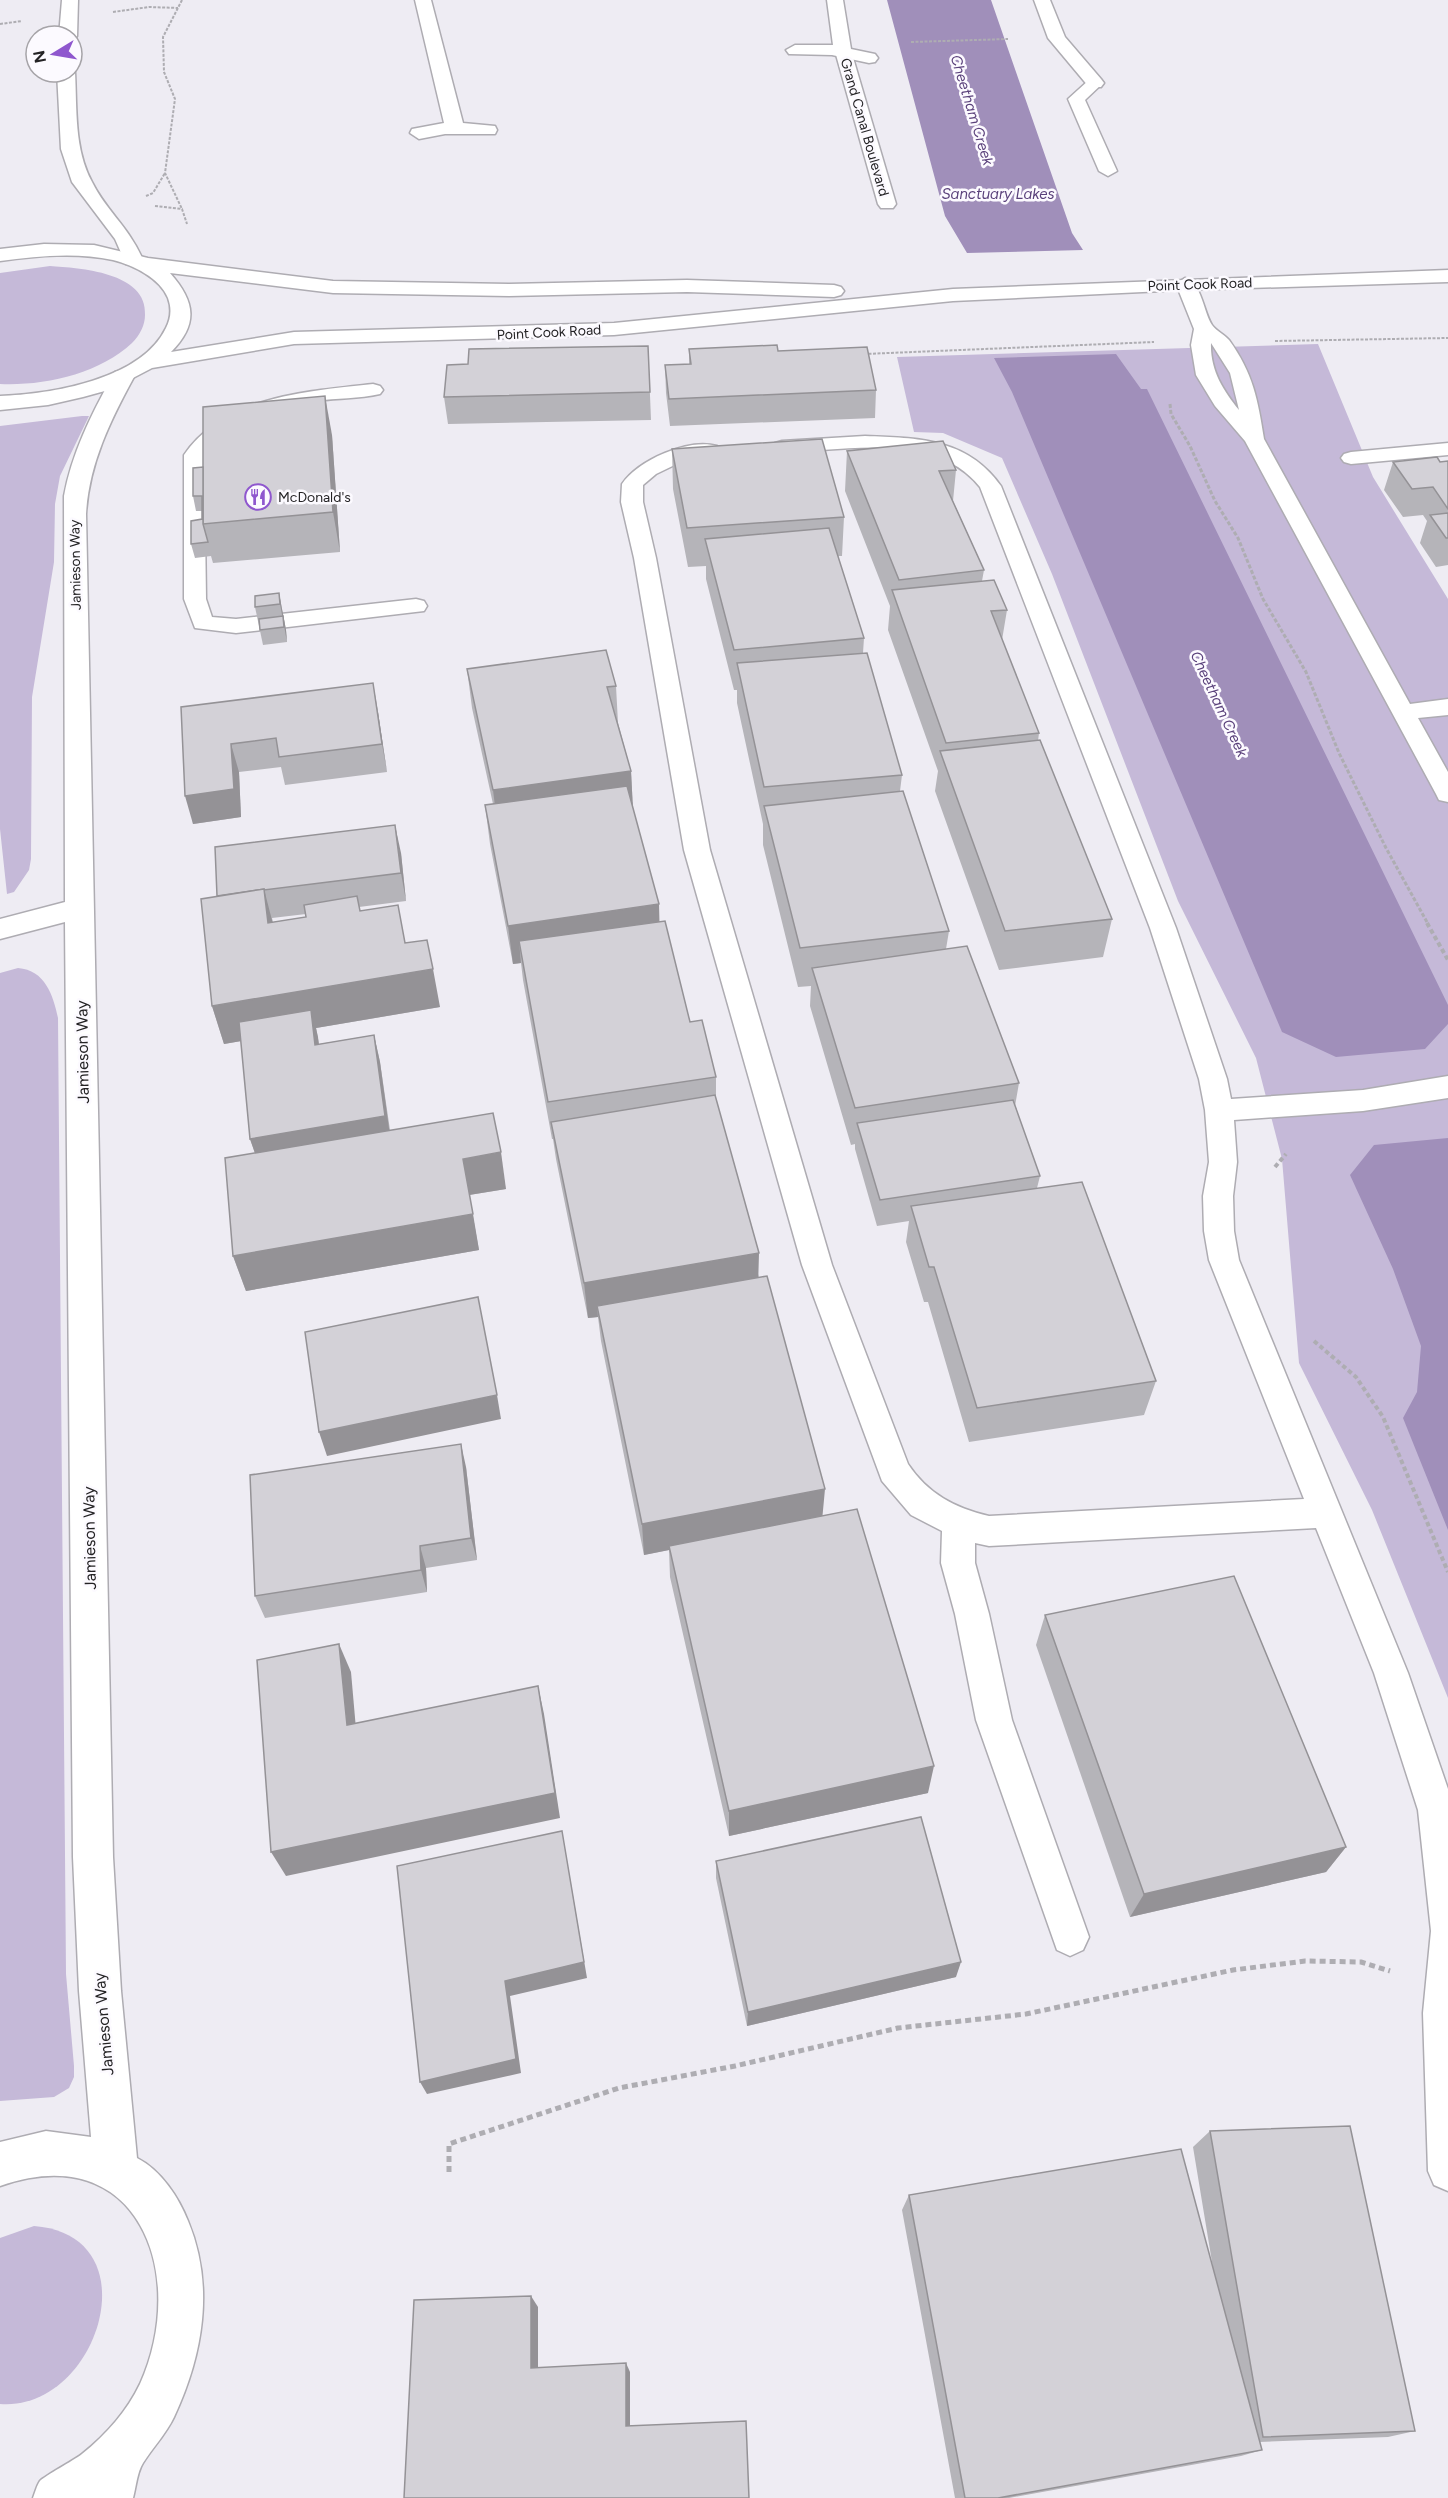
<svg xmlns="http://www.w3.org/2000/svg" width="1448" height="2498" viewBox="0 0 1448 2498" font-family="Figtree,sans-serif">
	<rect width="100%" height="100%" fill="#eeecf3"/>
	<!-- green -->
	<g fill="#c5b9d8">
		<path d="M50,266C79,268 148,272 145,315C145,325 140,335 132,343C99,374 44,386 0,384V273Z"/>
		<path d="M1318,344L1373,477L1448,599V1698L1372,1510L1299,1363L1282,1159L1256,1058L1178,901L1052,574L1002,458L943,433L914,432L897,357Z"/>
		<path d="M82,416H89L60,476L55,504L54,562L32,697L31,859L29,870L14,892L7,894L0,829V426Z"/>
		<path d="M18,968C45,970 53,995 58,1018L66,1974L74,2066V2077L69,2088L54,2097L0,2101V973Z"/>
		<path d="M34,2226C154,2235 98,2412 0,2404V2238Z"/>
	</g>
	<!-- water -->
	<g fill="#a08fba">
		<path d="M887,0H991L1072,233L1083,250L967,253L945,216Z"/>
		<path d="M1116,354L1141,389H1147L1448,1005V1024L1425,1049L1336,1057L1282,1032L1012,392L994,358Z"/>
		<path d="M1448,1138V1530L1403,1418L1417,1392L1421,1346L1393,1269L1350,1175L1374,1145Z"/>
	</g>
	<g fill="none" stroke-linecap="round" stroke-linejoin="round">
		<!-- service casing -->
		<g stroke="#aeacb2" stroke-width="3">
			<g id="service">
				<path d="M843,46L851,51L896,204L893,208H881L878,204L835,51Z"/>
				<path d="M1095,78L1103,83L1085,100L1117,171L1108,176L1099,171L1068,99L1089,80Z"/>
				<path d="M1185,278C1202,283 1203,311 1212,325C1216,331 1224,334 1229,340C1253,373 1258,400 1264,439L1410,704L1448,699V715L1418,718L1448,772V802L1439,800L1436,794L1245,441L1215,406L1196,375L1191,345L1194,329L1176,284ZM1211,343L1230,373L1239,410C1223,390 1210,370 1211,343Z"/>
				<path d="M373,384L380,386L383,390L380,394C359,399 337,398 315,401C277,406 229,426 204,456L206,599L212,617L236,619L416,599L424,601L427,606L424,611L236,633L195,628L184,599V455C224,396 309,391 373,384Z"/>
				<path d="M865,436C918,438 967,438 1001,486L1176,928L1227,1079L1231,1099L1363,1090L1448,1076V1098L1363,1111L1234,1120L1237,1162L1233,1196L1234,1231L1239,1260L1408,1673L1448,1789V2191L1434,2185L1428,2171L1423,2013L1431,1931L1418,1810L1374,1673L1316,1528L989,1546L975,1543V1563L989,1614L1012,1720L1089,1937L1083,1950L1070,1956L1057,1950L976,1720L955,1614L941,1563L942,1531L911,1515L882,1481L802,1265L684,850L634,558L621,502L622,484C639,460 688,438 717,446L720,450L717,454L685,460L656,474L643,485V502L656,558L710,850L832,1265L908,1464C928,1494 955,1508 989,1516L1304,1499L1209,1260L1204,1231L1203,1196L1209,1162L1205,1110L1199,1079L1150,928L980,487C936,431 845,450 782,453L775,451L772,447L775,443L782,441Z"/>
				<path d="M1448,443V455L1351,464L1344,462L1341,458L1344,454L1351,452Z"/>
			</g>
		</g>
		<!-- minor casing -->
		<g stroke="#aeacb2" stroke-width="3">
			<g id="minor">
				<path d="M415,0H431L463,123L495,126L497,130L495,134H445L419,139L410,133L412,129L444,123Z"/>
				<path d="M827,0H843L851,49L875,54L878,58L875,62L869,63L832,55L789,54L786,50L795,45H833Z"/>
				<path d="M1034,0H1050L1065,37L1101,79L1104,83L1101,87H1089L1048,38Z"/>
			</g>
		</g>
		<!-- tertiary casing -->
		<g stroke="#aeacb2" stroke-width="3">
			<g id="tertiary">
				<path d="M62,0H78L77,36L74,40H72V36H59Z"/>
				<path d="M72,68L75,72C77,109 74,149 92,182C107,212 129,227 143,260L140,264H126L115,239L72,182L61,149L57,72H72Z"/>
				<path d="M123,370L131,372L134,377C110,421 89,464 86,514L113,1857L121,1991L137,2158C161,2170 179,2198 188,2221C215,2286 203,2355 174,2417C166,2434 153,2447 143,2463C137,2472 136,2487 133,2498H33C35,2493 37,2485 40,2481C46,2475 73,2461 82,2454C106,2435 127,2411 140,2384C189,2275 139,2137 0,2186V2142L46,2131L91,2137L79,1991L73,1857L65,922L0,939V919L65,902L64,496C72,453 91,415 112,377L115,372Z"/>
			</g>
		</g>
		<!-- secondary casing -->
		<g stroke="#aeacb2" stroke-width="3">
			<path id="secondary" d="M44,244L94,245L148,258L333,281L509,284L687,280L834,285L841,287L844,291L841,295L834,297L687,292L509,296L333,293L170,273C195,301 199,324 171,352L294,332L614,323L953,289L1448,270V282L1185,290L953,301L614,335L294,344L152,368L112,389L83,397L48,405L0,410V396C51,394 141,380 166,328C171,318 172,309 168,298C160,278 133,265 113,260C76,252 37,256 0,261V249Z"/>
		</g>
		<!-- path-far3 -->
		<g stroke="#aeadb2" stroke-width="2" stroke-dasharray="3 1.5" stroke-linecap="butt">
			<path d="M182,0L163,37L164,72L175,99L165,173L182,209"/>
			<path d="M113,12L149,7L178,8"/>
			<path d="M0,24L22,21"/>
			<path d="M911,42L1008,39"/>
			<path d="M146,196L153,193L165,173"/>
			<path d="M155,206L182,209L187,224"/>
			<path d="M1275,341L1448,338"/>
			<path d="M864,354L1154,342"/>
		</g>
		<!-- path-far2 -->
		<path stroke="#aeadb2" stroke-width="3" stroke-dasharray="4 2" stroke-linecap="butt" d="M1170,404L1171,414L1190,446L1215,501L1238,538L1263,599L1306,672L1339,753L1386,848L1428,924"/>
		<!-- path-far1 -->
		<g stroke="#aeadb2" stroke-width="4" stroke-dasharray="4.5 3" stroke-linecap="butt">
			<path d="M1427,923L1448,960"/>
			<path d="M1275,1167L1286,1154"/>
			<path d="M1314,1341L1356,1377L1383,1417L1448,1572"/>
		</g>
		<!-- path -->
		<path stroke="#aeadb2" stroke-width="5" stroke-dasharray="6 4" stroke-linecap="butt" d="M449,2172V2144L619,2088L735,2066L898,2028L1026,2014L1233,1970L1305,1961L1361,1962L1390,1971"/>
		<!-- service -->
		<use href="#service" fill="#fff" fill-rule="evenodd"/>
		<!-- minor -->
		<use href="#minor" fill="#fff" fill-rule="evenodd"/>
		<!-- tertiary -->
		<use href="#tertiary" fill="#fff" fill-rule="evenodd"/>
		<!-- secondary -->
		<use href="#secondary" fill="#fff" fill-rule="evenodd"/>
	</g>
	<!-- wall -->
	<g fill="#b5b4b9" fill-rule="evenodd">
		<path d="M648,346L651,420L448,424L444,397L468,364Z"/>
		<path d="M689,349L778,351L876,390L875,418L670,426L666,393L665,365L689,364Z"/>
		<path d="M332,435L340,552L213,563L211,556L195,558L191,544L202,519V511H196L193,496Z"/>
		<path d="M672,449L844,517L842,556H838L864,638L863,653L902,775L900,791L949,931L946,949L1019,1083L1015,1106L1040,1176L1037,1188L1156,1381L1144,1415L969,1442L928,1302H924L906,1242L909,1221L877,1226L855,1149V1144L851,1145L810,1006L811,986L798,987L763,845V824L737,703V690H734L706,579V566L688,567L673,489Z"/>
		<path d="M847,451L956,470L953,501L984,570L982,581L1007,610L1002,640L1039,733L1038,741L1112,919L1103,957L999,970L935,791L938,771L888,630L890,606L845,491Z"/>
		<path d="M1448,461V565L1436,567L1420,543L1427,521L1423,515L1403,517L1384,490L1393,462H1440Z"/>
		<path d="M279,593L286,630L287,642L263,645L255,607Z"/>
		<path d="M467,669L616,686L618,723L631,771L633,809L659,904V922L690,1022L716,1077V1099L759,1278L822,1516L928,1793L729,1836L670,1577L669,1550L644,1555L601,1341L598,1317L588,1318L556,1159L553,1139H552L523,980L521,963L513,964L490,844L485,805L493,804L472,708Z"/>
		<path d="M181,707L378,712L387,772L285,785L281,767L239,772L241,817L193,824Z"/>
		<path d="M401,853L406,901L359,907L360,911L406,943L440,1007L316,1028L319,1044L374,1035L380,1062L390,1130L506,1189L469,1195L479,1250L246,1291L233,1256L255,1153L250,1139L241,1041L224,1044L212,1006L217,897ZM306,914V917L273,922L272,918Z"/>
		<path d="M466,1467L477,1560L426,1568L427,1592L265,1618L255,1596Z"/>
		<path d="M1045,1615L1346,1847L1326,1872L1130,1917L1036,1645Z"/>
		<path d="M716,1861L956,1977L747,2026L716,1878Z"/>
		<path d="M1210,2131L1415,2431L1388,2437L1259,2442L1262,2450L1241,2456L1009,2498H955L902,2210L909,2195L1214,2274L1193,2147Z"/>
	</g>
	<!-- shaded-wall -->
	<g fill="#949296">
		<path d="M325,396L332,435L340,552L333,512Z"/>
		<path d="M279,593L286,630L287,642L280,604Z"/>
		<path d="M373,683L378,712L387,772L382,744Z"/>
		<path d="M231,744L239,772L241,817L193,824L185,796Z"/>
		<path d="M631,771L633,811L498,830L493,790Z"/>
		<path d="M395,825L401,853L406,901L401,873Z"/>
		<path d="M264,889L274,928L268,923Z"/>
		<path d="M659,904L660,943L519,941L521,963L513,964L508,926Z"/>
		<path d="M433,969L440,1007L316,1028L318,1037L322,1072L315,1045L313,1029L224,1044L212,1006Z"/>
		<path d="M374,1035L380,1062L391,1143L259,1165L250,1139Z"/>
		<path d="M501,1152L506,1189L469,1195L463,1159Z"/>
		<path d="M473,1214L479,1250L246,1291L233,1256Z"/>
		<path d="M759,1253L758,1288L597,1306L598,1317L588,1318L584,1283Z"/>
		<path d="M497,1395L501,1419L327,1456L319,1432Z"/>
		<path d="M461,1444L466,1467L477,1560L471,1538Z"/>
		<path d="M825,1489L822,1521L669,1546V1550L644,1555L642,1524Z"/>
		<path d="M420,1546L426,1568L427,1592L421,1570Z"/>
		<path d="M339,1644L351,1672L358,1752L347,1725Z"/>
		<path d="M538,1686L544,1714L560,1818L286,1876L271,1852Z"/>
		<path d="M934,1766L928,1793L729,1836V1811Z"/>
		<path d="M562,1831L587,1978L510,1996L521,2073L427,2094L420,2082L505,1981Z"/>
		<path d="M1346,1847L1326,1872L1130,1917L1144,1894Z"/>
		<path d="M961,1962L956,1977L747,2026L748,2012Z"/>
		<path d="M531,2296L538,2307V2376L531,2368Z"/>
		<path d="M626,2363L630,2372V2432L626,2426Z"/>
	</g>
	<!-- building -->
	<g fill="#d3d1d7" stroke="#949296" stroke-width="1.5">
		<path d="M777,345L778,351L867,347L876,390L669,399L665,365L691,364L689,349Z"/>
		<path d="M648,346L650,392L444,397L447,365L468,364L469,349Z"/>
		<path d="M325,396L333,512L203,524V407Z"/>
		<path d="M822,439L844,517L687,528L672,449Z"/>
		<path d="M943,441L956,470L939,471L984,570L899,580L847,451Z"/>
		<path d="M1437,457L1440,462L1448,461V509L1433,487L1412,489L1393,462Z"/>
		<path d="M203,467V524L208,542L191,544V521L202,519V496H193V468Z"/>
		<path d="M1448,513V538H1446L1430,515Z"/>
		<path d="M829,528L864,638L734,650L705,539Z"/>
		<path d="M994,580L1007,610L991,611L1039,733L946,743L892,590Z"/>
		<path d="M279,593L280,604L255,607V596Z"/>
		<path d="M283,616L284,627L260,630L259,619Z"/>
		<path d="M606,650L616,686L607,687L631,771L493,790L467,669Z"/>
		<path d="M867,653L902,775L764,787L737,663Z"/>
		<path d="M373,683L382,744L279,757L276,738L231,744L234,789L185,796L181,707Z"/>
		<path d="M1040,740L1112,919L1005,931L940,751Z"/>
		<path d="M627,786L659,904L508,926L485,805Z"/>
		<path d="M903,791L949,931L800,948L764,806Z"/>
		<path d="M395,825L401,873L264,890V889L217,896L215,847Z"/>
		<path d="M264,889L268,923L306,917L304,905L357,896L360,911L398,905L405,943L427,940L433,969L212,1006L201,899Z"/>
		<path d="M665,921L690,1022L702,1020L716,1077L548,1102L519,941Z"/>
		<path d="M967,946L1019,1083L855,1108L812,968Z"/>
		<path d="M311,1010L315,1045L374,1035L385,1116L250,1139L239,1022Z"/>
		<path d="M715,1095L759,1253L584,1283L551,1122Z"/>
		<path d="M1013,1100L1040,1176L880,1200L857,1123Z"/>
		<path d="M493,1113L501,1152L463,1159L473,1214L233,1256L225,1158Z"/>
		<path d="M1082,1182L1156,1381L977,1408L934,1267H929L911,1206Z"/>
		<path d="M767,1276L825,1489L642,1524L597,1306Z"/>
		<path d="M478,1297L497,1395L319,1432L305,1332Z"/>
		<path d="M461,1444L471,1538L420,1546L421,1570L255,1596L250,1475Z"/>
		<path d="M857,1509L934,1766L729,1811L669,1546Z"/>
		<path d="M1234,1576L1346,1847L1144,1894L1045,1615Z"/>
		<path d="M339,1644L347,1725L538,1686L555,1793L271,1852L257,1660Z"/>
		<path d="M921,1817L961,1962L748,2012L716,1861Z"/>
		<path d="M562,1831L584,1962L505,1981L516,2059L420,2082L397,1866Z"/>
		<path d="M1350,2126L1415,2431L1263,2437L1210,2131Z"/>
		<path d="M1181,2149L1262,2450L998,2498H965L909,2195Z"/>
		<path d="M531,2296V2368L626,2363V2426L746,2421L749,2498H404L414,2300Z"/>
	</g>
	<!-- icons -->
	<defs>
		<g id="restaurant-ring" transform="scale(1.35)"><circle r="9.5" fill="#fcfaff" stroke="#8f57ce" stroke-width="1.5"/><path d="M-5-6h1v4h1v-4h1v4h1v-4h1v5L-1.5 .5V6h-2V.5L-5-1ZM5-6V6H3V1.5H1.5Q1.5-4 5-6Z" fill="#8f57ce"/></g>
	</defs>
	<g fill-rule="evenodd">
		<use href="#restaurant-ring" x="258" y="497"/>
	</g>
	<g text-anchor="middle" stroke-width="5" stroke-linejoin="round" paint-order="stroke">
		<!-- far-street labels -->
		<g font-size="14" fill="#242325" stroke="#fcfaff">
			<text transform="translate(865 127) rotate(74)" y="5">Grand Canal Boulevard</text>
			<text transform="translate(1200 284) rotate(-2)" y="5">Point Cook Road</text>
			<text transform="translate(549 332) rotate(-3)" y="5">Point Cook Road</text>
			<text transform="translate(75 565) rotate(-91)" y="5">Jamieson Way</text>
		</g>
		<!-- far-poi labels -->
		<g font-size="14" fill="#242325" stroke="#fcfaff" text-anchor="start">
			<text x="278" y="502">McDonald's</text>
		</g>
		<!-- far-water labels -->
		<g font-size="15" font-style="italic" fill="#5a417b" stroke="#fcfaff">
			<text transform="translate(972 110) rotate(73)" y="5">Cheetham Creek</text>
			<text x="998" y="199">Sanctuary Lakes</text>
			<text transform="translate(1219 704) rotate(65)" y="5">Cheetham Creek</text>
		</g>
		<!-- street labels -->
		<g font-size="16" fill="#242325" stroke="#fcfaff">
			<text transform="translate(82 1052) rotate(-91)" y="6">Jamieson Way</text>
			<text transform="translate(89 1538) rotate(-91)" y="6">Jamieson Way</text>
			<text transform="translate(103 2024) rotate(-95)" y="6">Jamieson Way</text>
		</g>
	</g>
	<!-- north arrow -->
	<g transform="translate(54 54) rotate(259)"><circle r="28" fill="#fcfaff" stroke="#a6a4a8" stroke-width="1.5"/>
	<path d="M0-4.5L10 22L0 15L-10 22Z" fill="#8f57ce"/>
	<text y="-9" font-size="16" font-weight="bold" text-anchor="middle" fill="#242325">N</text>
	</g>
</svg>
